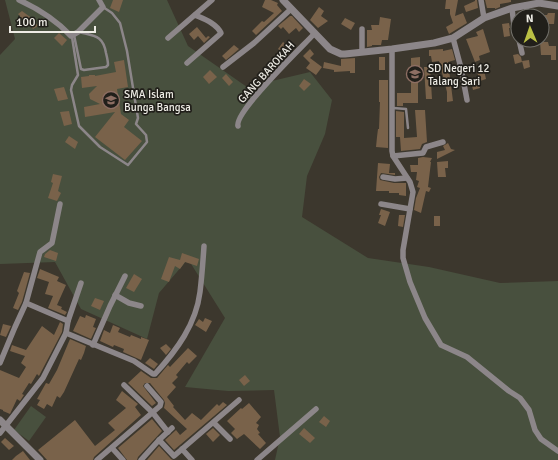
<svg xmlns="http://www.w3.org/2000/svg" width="558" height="460" viewBox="0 0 558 460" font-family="Signika,sans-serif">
	<rect width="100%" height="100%" fill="#3c372d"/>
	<!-- green -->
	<g fill="#48503e">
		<path d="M5,0H167L188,46L247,87L310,72L332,100L325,134L307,176L302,217L368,258L429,267L500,283L558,281V460H275L280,437L274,390L228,391L185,387L225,318L188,259L159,293L147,339L81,309L55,262L0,264V55L15,39Z"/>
		<path d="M31,406L46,417L29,441L14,430Z"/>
	</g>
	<!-- building -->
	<g fill="#79624a">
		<path d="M113,0H123L119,12L110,8Z"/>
		<path d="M265,0H271L278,3L277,5L282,11L256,35L252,31L262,21L264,22L274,13L262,7Z"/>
		<path d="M446,0H458L455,16L463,13L467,23L449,34L446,27L453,23L450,14V9H445Z"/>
		<path d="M475,0H477L478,8L466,12L464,6L475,1Z"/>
		<path d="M485,0H511V2L500,4V7L495,9V8H487Z"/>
		<path d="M319,7L324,11L321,16L328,21L318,28L310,20Z"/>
		<path d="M22,11L33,19L38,26L33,29L27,20L25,22L18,14Z"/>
		<path d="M548,13H555L554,24H542V15H547Z"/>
		<path d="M290,16H292L303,28L299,32L296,28L289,34L283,27L281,29L278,26Z"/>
		<path d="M380,17L391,19L388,40H382L381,45H372V46L367,47V30H372L371,25H379Z"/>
		<path d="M345,18L355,23L351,30L341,24Z"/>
		<path d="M509,23L510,28H509L510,36L504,37L502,24Z"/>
		<path d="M197,27L206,38L208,36L210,37L204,43L198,36L194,40L189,34Z"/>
		<path d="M483,29L490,52L479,56L480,60L475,62L466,39L478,36L476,32Z"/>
		<path d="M59,33L67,40L62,46L54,38Z"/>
		<path d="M523,40H538V45L525,47Z"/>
		<path d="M283,42L291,48L286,55L278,49Z"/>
		<path d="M540,42H548L549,46H556V60H551V55H541Z"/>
		<path d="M234,45L239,49L226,60L222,56Z"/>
		<path d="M310,49L314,54L310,58L322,67L316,75L306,68L310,63L303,56Z"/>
		<path d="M443,49V51L452,49L455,60L448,62L453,101L447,102V92L439,61L432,62L431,56H429V50Z"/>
		<path d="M518,54L521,57L522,62L515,64L513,55Z"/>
		<rect x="379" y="57" width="6" height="13"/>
		<path d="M420,57V70H418V103H403V106H397V93H411V58Z"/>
		<path d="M355,58V73H350V71L334,72V70L323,68L324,62L341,66V59Z"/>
		<path d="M124,60L128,87L117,89L121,114L129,120L124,127L142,141L125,160L95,137L115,112L85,117L84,107L100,104L90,99L89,94L97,86L82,88L81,77L89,76V75H95V76L116,72L114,62Z"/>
		<path d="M529,60L530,67L524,69L522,61Z"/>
		<path d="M424,67H430L432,99H426Z"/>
		<path d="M210,70L217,77L209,84L203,77Z"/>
		<path d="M484,70L486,79L480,81L477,72Z"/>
		<path d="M226,74L233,82L229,86L222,78Z"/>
		<path d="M304,79L311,84L304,91L299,86Z"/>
		<path d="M478,79L480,88L473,90L471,81Z"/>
		<path d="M379,80H388V148L376,147L377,137L378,129H379L380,102H379Z"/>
		<path d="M64,87L68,99L58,101L54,89Z"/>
		<path d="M415,110H425L427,142L422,144L420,149L401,151L400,137H396V111L404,112V138L417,137Z"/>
		<path d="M69,111L72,124L64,126L60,112Z"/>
		<path d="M69,136L78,142L75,149L65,142Z"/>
		<path d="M448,143L451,149L455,150L437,159V152L445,150L443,146Z"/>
		<path d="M423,157L432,158L430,162H431L428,187L431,188L429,192L426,191L421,213L414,210L416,198L420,188L417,187L419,181L416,180L417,172H411L410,165H418V158Z"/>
		<path d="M448,161V168H445L446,177H438L437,162Z"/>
		<path d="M378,163L390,164L389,173H395V175L381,173L379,177L380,180L394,183H406V196L399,195V193H389V191H376Z"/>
		<path d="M53,174L62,176L58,191L61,193L57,201L48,198L53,183L51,182Z"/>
		<path d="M381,209L390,212L385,226L378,223L381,215H379Z"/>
		<path d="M399,215H405L403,227L398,226Z"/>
		<rect x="434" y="216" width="6" height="10"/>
		<path d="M50,250L58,253L56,261L44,257L45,254Z"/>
		<path d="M182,253L199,259L197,266L185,262L180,269L175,266L169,282L161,279L169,257L180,260Z"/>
		<path d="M40,269L59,277L57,281L66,285L57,305L62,307L61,309L67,312L65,315L48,308L53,296L45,294L49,282L37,278Z"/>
		<path d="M24,272L30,273L22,302L18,310L13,308L19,293L17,291Z"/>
		<path d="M134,274L142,279L134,292L126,288Z"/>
		<path d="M95,298L104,301L100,310L91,306Z"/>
		<path d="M86,315L96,319L93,327L96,328L91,339L73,331L80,316L85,318Z"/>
		<path d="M205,318L212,321L206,332L195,325L199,319L203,322Z"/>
		<path d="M60,322L63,324L62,332L39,376L37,374L31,384L29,383L22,394L24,395L20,401L17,399L10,414L3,411V410L0,409V370L19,378L26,367L21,363L25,356L10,351L12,345L26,350L42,326L54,335Z"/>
		<path d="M3,324L11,326L6,337L0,335Z"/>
		<path d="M113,325L120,328L118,332L130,337L131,335L141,339V337L149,340L141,360L123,352L124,349L114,345L113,347L100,341L104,330L110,333Z"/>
		<path d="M70,339L86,346L84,353L81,360L79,359L64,392L60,398L57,396L52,407L47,404L44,409L37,405L40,400L37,399L46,383L49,384L57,370Z"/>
		<path d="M166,344L171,349L166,355L160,348Z"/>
		<path d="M188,348L197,356L189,364L187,362L176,375L178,377L172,383L176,387L167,397L174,406L173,407L185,420L192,413L201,420L217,404L219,406L223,402L227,405L174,450L165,440L176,430L180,435L187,429L164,408L165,403L164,400L150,383H145L143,386L156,403L152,406L128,383L141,371L151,378H157L168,365L170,367Z"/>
		<path d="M150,358L158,364L154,369L145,363Z"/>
		<path d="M245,375L250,381L244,386L239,380Z"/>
		<path d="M122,391L138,404L135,407L141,415L94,457L93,460H47L38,450L75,420L95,446L115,430L108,423L126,408L116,400Z"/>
		<path d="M249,403L261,417L256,423L259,425L257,429L260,433L258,434L266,443L260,449L244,434L237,439L231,433L235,429L227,421L241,408L242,409Z"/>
		<path d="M324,416L330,421L326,427L319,422Z"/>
		<path d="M152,419L162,431L138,457L137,460H127L118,448Z"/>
		<path d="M213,428L220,435L213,442L206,434Z"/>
		<path d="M304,428L315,438L310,443L299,434Z"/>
		<path d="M5,438L14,446L9,450L1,442Z"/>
		<path d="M159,446L171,459L173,460H147Z"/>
		<path d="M23,451L30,460H12L16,456Z"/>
	</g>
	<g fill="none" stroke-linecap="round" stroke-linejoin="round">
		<!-- service -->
		<g stroke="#8c8689" stroke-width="2.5">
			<path d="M74,35L81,69L84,70L106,67L108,65C108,61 107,57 106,53C103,35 94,36 79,32"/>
			<path d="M72,37L78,75L72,85L71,90L79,126L100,147L128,165L147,142L146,135L136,124L138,118L135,100L127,51L120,23L112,13L103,7"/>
			<path d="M393,108L406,109L408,128"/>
		</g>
		<!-- minor -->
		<g stroke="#8c8689" stroke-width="5.5">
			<path d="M19,0C39,9 56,20 71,36L78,32L103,7L99,0"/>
			<path d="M481,0L484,18"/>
			<path d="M526,5L528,16"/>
			<path d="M512,8L514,26L518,36"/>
			<path d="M362,29V51"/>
			<path d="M168,38L212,0"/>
			<path d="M453,38L461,68L467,100"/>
			<path d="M519,40L522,53"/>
			<path d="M392,49V151L393,156L410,182L413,192L403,250V258L410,282L425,318L441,345L467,357L509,391L520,398L529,410L535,430L541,439L558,451"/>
			<path d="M187,63L219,35L221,33C216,23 204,19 195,15"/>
			<path d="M223,67L254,43L291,9"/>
			<path d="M238,126C234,112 302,47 314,34"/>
			<path d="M393,156L423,153L426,147L443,142"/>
			<path d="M383,177L395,179L407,178"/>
			<path d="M381,204L410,209"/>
			<path d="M115,295L129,303L141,306"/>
			<path d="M26,303L68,321"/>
			<path d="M66,333L68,321L81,283"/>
			<path d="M93,345L110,306L125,276"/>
			<path d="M0,363L15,327L26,303L40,252L52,243L60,204"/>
			<path d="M124,385L153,413L168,432"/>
			<path d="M214,423L230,439"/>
			<path d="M0,433L43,378L66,333L134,361L153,374H155C177,350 196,324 200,292C202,276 203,261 204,246"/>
			<path d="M159,440L172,428"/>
			<path d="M112,448L123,460"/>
			<path d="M182,449L192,460"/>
			<path d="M97,460L160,406L161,402L147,386"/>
			<path d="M141,460L159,440L174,456L239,400"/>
			<path d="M257,460L316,409"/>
		</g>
		<!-- tertiary -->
		<g stroke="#8c8689" stroke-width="7">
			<path d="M283,0L330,49L341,54H345L392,49L434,43L453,38L484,18L512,8L539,3L558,6"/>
			<path d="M0,420L40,460"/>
		</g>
	</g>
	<!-- icons -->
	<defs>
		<g id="school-ring" transform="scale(0.9)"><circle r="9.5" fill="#211f1a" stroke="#8d6e63" stroke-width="1.5"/><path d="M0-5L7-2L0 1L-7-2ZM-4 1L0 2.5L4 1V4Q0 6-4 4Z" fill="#8d6e63"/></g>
	</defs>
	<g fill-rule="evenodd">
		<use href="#school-ring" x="415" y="74"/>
		<use href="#school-ring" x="111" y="100"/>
	</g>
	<g text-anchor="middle" stroke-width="3.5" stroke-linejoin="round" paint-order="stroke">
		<!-- poi labels -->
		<g font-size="11" fill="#eeece5" stroke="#211f1a" text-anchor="start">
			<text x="428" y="72">SD Negeri 12<tspan x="428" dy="13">Talang Sari</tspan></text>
			<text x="124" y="98">SMA Islam<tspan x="124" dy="13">Bunga Bangsa</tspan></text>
		</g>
		<!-- street labels -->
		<g font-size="11" fill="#eeece5" stroke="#211f1a">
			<text transform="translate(266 72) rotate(-48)" y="4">GANG BAROKAH</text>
		</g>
	</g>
	<!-- north arrow -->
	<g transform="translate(530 28) rotate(358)"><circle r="19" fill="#211f1a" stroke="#73716b"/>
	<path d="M0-3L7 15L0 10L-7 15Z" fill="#bbc044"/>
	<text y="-6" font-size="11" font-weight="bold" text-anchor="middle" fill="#eeece5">N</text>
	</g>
	<!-- scale -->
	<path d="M10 26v6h85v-6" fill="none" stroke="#eeece5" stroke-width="2"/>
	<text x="16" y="26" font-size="12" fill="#eeece5" stroke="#211f1a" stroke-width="3" paint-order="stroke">100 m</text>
</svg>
